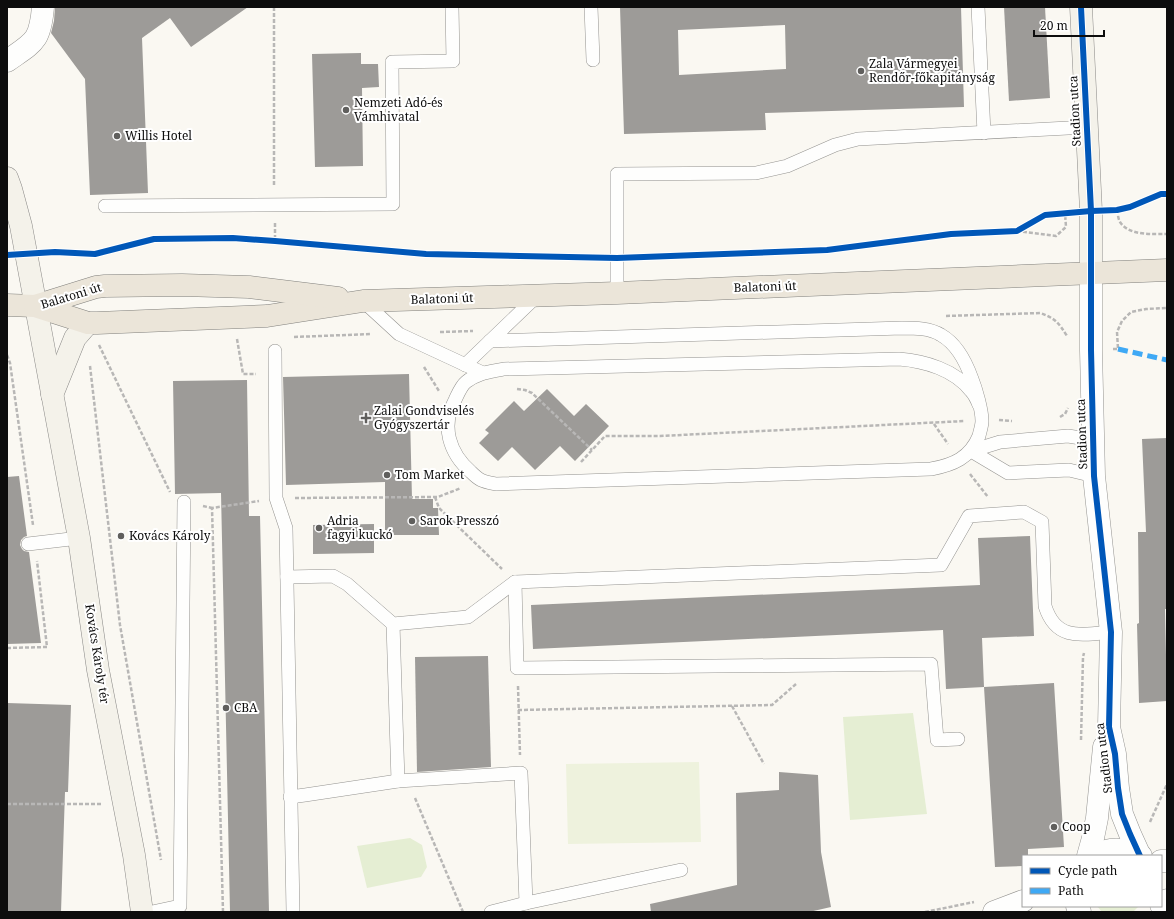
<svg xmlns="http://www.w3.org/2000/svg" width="1174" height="919" viewBox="0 0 1174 919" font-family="'Noto Serif',serif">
	<rect width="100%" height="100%" fill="#faf8f2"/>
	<!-- green -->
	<g fill="#e5eed3">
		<path d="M913,713L927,814L850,820L843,717Z"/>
		<path d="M410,838L422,845L427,867L421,877L367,888L357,846Z"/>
		<path d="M1097,906H1139L1133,912H1102Z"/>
	</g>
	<!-- pitch -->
	<path fill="#eef2dd" d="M699,762L701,842L568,844L566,764Z"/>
	<!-- building -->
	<g fill="#9d9b98" fill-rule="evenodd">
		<path d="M55,7H248L191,47L170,18L142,38L148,193L90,195L85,79L51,33L54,21Z"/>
		<path d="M620,7H961L964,107L765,113L766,130L624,134ZM785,25L786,69L679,75L678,30Z"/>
		<path d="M1004,7H1045L1050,98L1009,101Z"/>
		<path d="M361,53V64H378L379,87L362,88L363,166L315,167L312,54Z"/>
		<path d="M409,374L412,499H433V508H438L439,535H385V482L286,485L283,377Z"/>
		<path d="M247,380L249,516H260L269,912H230L221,493L175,494L173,381Z"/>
		<path d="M547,389L574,416L586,404L609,426L575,461L560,446L535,470L512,447L498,461L479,443L489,433L485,430L514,401L524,411Z"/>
		<path d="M1167,438V609H1165L1167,701L1139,703L1137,624L1139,623L1138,532H1146L1142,439Z"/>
		<path d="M19,476L27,536L24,537L21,540L20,545L22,549L24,551L29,552L41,643L7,644V477Z"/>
		<path d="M374,524V553L313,554V525Z"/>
		<path d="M1030,536L1034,636L982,638L984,687L946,689L943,630L533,649L531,605L980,585L978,538Z"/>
		<path d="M488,656L491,767L417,772L415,657Z"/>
		<path d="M1054,683L1064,847L1028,849V856H1023V866L995,867L984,687Z"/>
		<path d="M7,703L71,705L68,792H65L61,912H7Z"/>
		<path d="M779,772L818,775L821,852L831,907L809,912H651L650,904L737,885L736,793L779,790Z"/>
	</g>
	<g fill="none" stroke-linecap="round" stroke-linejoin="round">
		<!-- lane casing -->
		<g stroke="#949390" stroke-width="14">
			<g id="lane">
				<path d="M591,7L593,60"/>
				<path d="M978,7L984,133"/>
				<path d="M105,206L393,204L392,62L453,61L452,7"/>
				<path d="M617,293V174L756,173L787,166L835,145L858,139L1087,127"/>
				<path d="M363,301L399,334L483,373"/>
				<path d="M490,341L902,328C915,328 930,328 941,335C957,344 966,362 972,379C976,389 982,410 982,421C982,426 980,431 979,436C970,458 953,465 931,469L496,484C491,483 485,482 481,480C477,478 474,475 471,472C449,453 441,426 455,400C458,394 461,386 466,382C477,373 490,372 504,369L899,359C925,361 955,370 971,391C975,395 977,400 979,405"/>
				<path d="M275,351L276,498L286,528L293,912"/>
				<path d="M465,365L537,296"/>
				<path d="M971,451L1008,473L1069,470L1094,476"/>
				<path d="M971,451L1000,442L1068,436L1093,440"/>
				<path d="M28,544L79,538"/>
				<path d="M287,577L333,576L347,584L393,624L468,617L515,582L941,565L969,516L1024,512L1042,522L1045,606C1056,641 1081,635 1111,632"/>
				<path d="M515,582L517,668L931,664L937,740L958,739"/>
				<path d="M393,624L398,781"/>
				<path d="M290,797L305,795L398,781L521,773L526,903"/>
				<path d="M152,912L180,906L184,502"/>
				<path d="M491,912L526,903L681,870"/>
			</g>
		</g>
		<!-- street casing -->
		<g stroke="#949390" stroke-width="23">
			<g id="street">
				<path d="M7,61C34,42 40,42 43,7"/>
				<path d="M1091,273V350L1094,476L1111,632L1109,727L1115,754L1118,788L1122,814L1130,834L1140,856"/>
				<path d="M1088,856L1093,838L1097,818L1104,747"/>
				<path d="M1095,856C1109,847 1126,848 1141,856"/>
				<path d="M1161,861H1167"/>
				<path d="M1161,905L1167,900"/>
				<path d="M1077,906L1080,912"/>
				<path d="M994,912L1023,901"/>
			</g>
		</g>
		<!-- secondary casing -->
		<g stroke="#8a8987" stroke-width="23">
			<g id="secondary">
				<path d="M1081,7L1091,211V273"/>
				<path d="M7,178L11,189L21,226L79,538L98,670L134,855L142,912"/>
				<path d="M52,395L75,338L88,323"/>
			</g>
		</g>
		<!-- primary casing -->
		<g stroke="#81807d" stroke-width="23">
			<g id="primary">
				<path d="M7,305L35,306L88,323H97L267,316L363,301L617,293L1167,270"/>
				<path d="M35,306L96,287L105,286L182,285L249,287L338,298"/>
			</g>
		</g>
		<!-- path -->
		<g stroke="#b8b7b6" stroke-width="2.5" stroke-dasharray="4 2" stroke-linecap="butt">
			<path d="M274,7V186"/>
			<path d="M1117,210C1118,214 1118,219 1120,222C1129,236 1153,234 1167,234"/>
			<path d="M275,223V241"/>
			<path d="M1017,231L1056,236L1066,227L1065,213"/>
			<path d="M946,316L1040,313C1055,318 1059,323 1067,336"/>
			<path d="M440,332L473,331"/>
			<path d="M294,337L371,334"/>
			<path d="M237,339L243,374H256"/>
			<path d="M99,345L170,492"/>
			<path d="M1113,349H1118L1117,332L1122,321L1131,312L1146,309L1167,308"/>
			<path d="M7,355L10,363L33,525"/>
			<path d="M90,366L120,625L161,860"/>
			<path d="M424,367L439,391"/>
			<path d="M517,389L525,390L532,393L592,450"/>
			<path d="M1060,417L1065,414L1068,408"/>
			<path d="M999,420L1012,421"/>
			<path d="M934,424L948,444"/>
			<path d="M581,462L605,436H660L965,421"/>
			<path d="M970,474L988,497"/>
			<path d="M435,497L439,508L502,569"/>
			<path d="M295,498L438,497L461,488"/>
			<path d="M203,506L212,508"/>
			<path d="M7,648L47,647L37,561"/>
			<path d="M518,686L520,755"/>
			<path d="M732,706L764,764"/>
			<path d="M518,710L772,705L796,684"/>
			<path d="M1081,740L1083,657L1084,653"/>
			<path d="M415,798L463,912"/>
			<path d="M7,804H102"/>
			<path d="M1150,822L1167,784"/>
			<path d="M223,912L212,508L259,501"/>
			<path d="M925,912L974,902"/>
		</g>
		<!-- lane -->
		<use href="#lane" stroke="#fefefd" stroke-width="13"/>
		<!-- street -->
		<use href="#street" stroke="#fefefd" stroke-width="22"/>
		<!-- secondary -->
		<use href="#secondary" stroke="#f4f2ea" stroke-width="22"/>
		<!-- primary -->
		<use href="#primary" stroke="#ebe5d9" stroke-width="22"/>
		<!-- quiet -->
		<path stroke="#3fa9f5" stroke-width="5" stroke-dasharray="10 5" stroke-linecap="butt" d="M1118,349L1167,360"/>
		<!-- cycleway casing -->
		<g stroke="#fff" stroke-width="8">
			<g id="cycleway">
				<path d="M1081,7L1091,211V350L1094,476L1111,632L1109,727L1115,754L1118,788L1122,814L1130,834L1140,856"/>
				<path d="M7,255L55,252L95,254L154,239L233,238L275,241L426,254L617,258L827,250L951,234L1017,231L1045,215L1091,211L1117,210L1130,207L1161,194H1167"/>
			</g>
		</g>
		<!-- cycleway -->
		<use href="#cycleway" stroke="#0057b8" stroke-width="6"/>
	</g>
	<!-- markers -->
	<g fill="#605f5d" stroke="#fff" stroke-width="1.5">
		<circle cx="861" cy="71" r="4"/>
		<circle cx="346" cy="110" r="4"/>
		<circle cx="117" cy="136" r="4"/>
		<path d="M364 412h4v4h4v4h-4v4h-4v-4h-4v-4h4z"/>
		<circle cx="387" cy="475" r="4"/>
		<circle cx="412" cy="521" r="4"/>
		<circle cx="319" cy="528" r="4"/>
		<circle cx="121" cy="536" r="4"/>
		<circle cx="226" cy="708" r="4"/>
		<circle cx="1054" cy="827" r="4"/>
	</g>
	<g text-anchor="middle" stroke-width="4" stroke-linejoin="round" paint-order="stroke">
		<!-- poi labels -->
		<g font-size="12" fill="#0d0d0d" stroke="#fff" text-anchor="start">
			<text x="869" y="68">Zala Vármegyei<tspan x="869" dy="14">Rendőr-főkapitányság</tspan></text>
			<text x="354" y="107">Nemzeti Adó-és<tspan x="354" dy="14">Vámhivatal</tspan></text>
			<text x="125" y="140">Willis Hotel</text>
			<text x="374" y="415">Zalai Gondviselés<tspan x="374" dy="14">Gyógyszertár</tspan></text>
			<text x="395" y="479">Tom Market</text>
			<text x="327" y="525">Adria<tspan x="327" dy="14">fagyi kuckó</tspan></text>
			<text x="420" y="525">Sarok Presszó</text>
			<text x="129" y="540">Kovács Károly</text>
			<text x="234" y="712">CBA</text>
			<text x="1062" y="831">Coop</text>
		</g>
		<!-- street labels -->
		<g font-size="12" fill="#0d0d0d" stroke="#fff">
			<text transform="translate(1075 111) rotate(-93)" y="4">Stadion utca</text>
			<text transform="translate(765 287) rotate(-2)" y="4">Balatoni út</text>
			<text transform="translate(71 296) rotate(-17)" y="4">Balatoni út</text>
			<text transform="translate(442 299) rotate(-2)" y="4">Balatoni út</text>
			<text transform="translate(1082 434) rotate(-92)" y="4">Stadion utca</text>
			<text transform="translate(97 654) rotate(81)" y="4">Kovács Károly tér</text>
			<text transform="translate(1104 758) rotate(-97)" y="4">Stadion utca</text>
		</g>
	</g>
	<!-- border -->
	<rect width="1174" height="919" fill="none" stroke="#0d0d0d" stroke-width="16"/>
	<!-- legend -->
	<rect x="1022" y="855" width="140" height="52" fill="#ffffff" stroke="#9e9e9e"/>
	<rect x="1030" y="868" width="20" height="6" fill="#0057b8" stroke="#9e9e9e"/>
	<text x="1058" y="875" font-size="12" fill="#0d0d0d">Cycle path</text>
	<rect x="1030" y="888" width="20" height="6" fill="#3fa9f5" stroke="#9e9e9e"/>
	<text x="1058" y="895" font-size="12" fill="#0d0d0d">Path</text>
	<!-- scale -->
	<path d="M1034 30v6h70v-6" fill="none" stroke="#0d0d0d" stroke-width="2"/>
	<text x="1040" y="30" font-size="12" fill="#0d0d0d" stroke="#ffffff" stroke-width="3" paint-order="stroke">20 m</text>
</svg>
